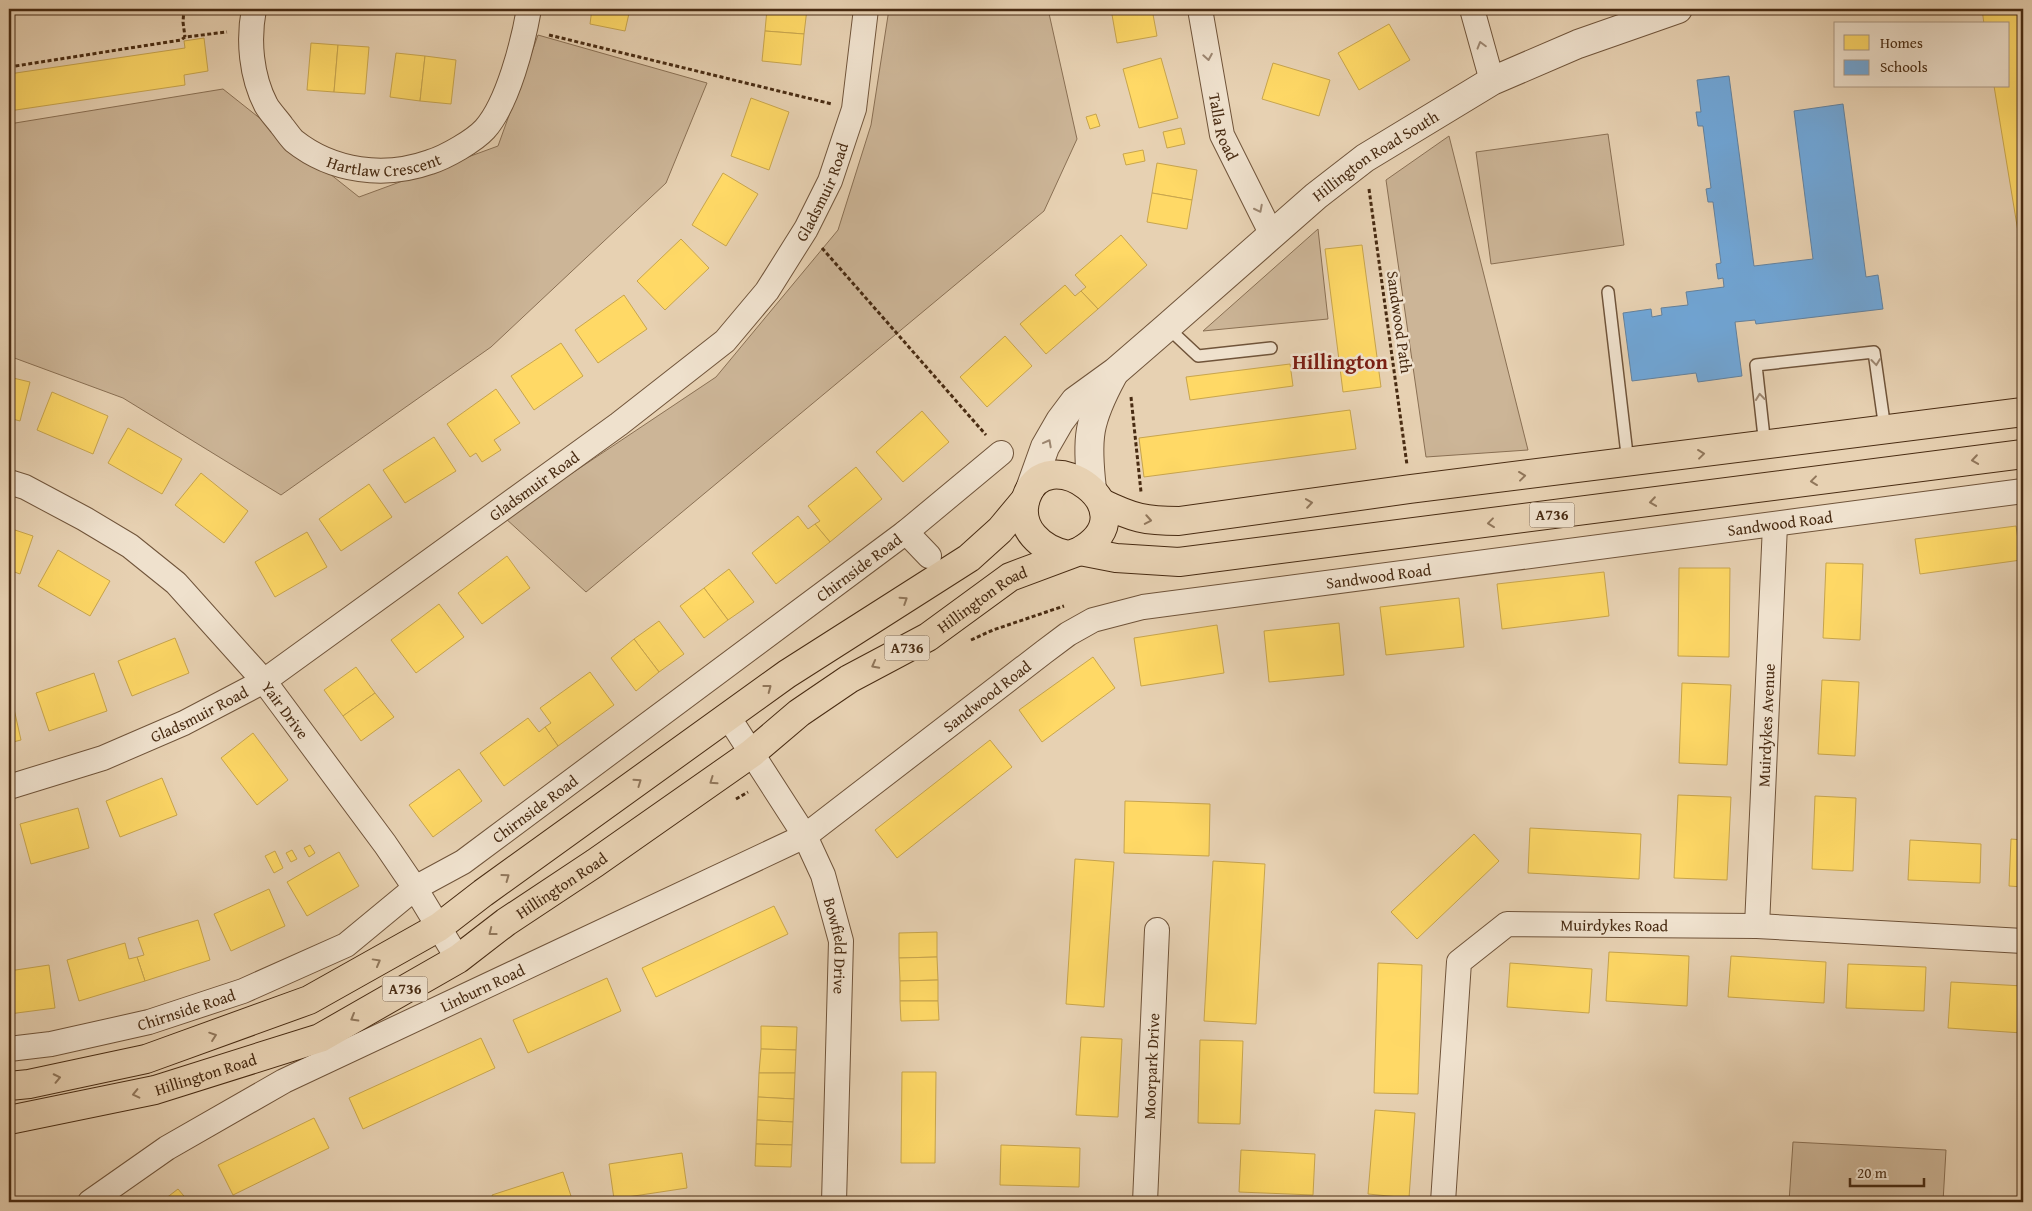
<svg xmlns="http://www.w3.org/2000/svg" width="2032" height="1211" viewBox="0 0 2032 1211" font-family="'Gentium Book Plus',serif">
	<rect width="100%" height="100%" fill="#e7d1b2"/>
	<filter id="stains"><feTurbulence type="fractalNoise" baseFrequency=".004" numOctaves="4"/><feColorMatrix values="0 0 0 0 .2 0 0 0 0 .09 0 0 0 0 .02 0 0 0 .5 -.17"/></filter>
	<radialGradient id="worn" r=".72"><stop offset=".6" stop-color="#630" stop-opacity="0"/><stop offset="1" stop-color="#630" stop-opacity=".3"/></radialGradient>
	<!-- green -->
	<g fill="#ccb597" stroke="#8a7054">
		<path d="M889,9H1048L1077,139L1044,211L586,592L505,518L716,377L838,230L871,125Z"/>
		<path d="M538,35L707,83L666,183L491,347L281,495L123,398L9,356V124L223,89L359,197L498,146Z"/>
		<path d="M1608,134L1624,245L1491,264L1476,152Z"/>
		<path d="M1449,136L1528,450L1426,457L1386,180Z"/>
		<path d="M1318,229L1328,319L1203,331Z"/>
		<path d="M1793,1142L1946,1150L1943,1202H1789Z"/>
	</g>
	<!-- homes -->
	<g fill="#ffd966" stroke="#c8a54d">
		<path d="M592,9H630L625,31L590,24Z"/>
		<path d="M767,9H807L804,34L765,31Z"/>
		<path d="M1111,9H1152L1157,36L1117,43Z"/>
		<path d="M1982,9H2021L2023,20V262L1994,86H2008V24H1984Z"/>
		<path d="M1389,24L1410,60L1359,90L1338,53Z"/>
		<path d="M765,31L804,34L801,65L762,61Z"/>
		<path d="M204,38L208,71L184,75L185,85L9,111V74L185,48L184,41Z"/>
		<path d="M311,43L338,45L334,92L307,90Z"/>
		<path d="M338,45L369,47L365,94L334,92Z"/>
		<path d="M396,53L425,56L420,101L390,97Z"/>
		<path d="M425,56L456,60L451,104L420,101Z"/>
		<path d="M1161,58L1178,118L1139,128L1123,69Z"/>
		<path d="M1273,63L1330,80L1319,116L1262,99Z"/>
		<path d="M751,98L789,112L769,170L731,156Z"/>
		<path d="M1096,114L1100,126L1090,129L1086,117Z"/>
		<path d="M1181,128L1185,144L1167,148L1163,132Z"/>
		<path d="M1143,150L1145,161L1126,165L1123,154Z"/>
		<path d="M1157,163L1197,170L1192,200L1152,193Z"/>
		<path d="M723,173L758,194L726,246L692,225Z"/>
		<path d="M1152,193L1192,200L1187,229L1147,222Z"/>
		<path d="M1121,235L1147,265L1098,309L1081,291L1086,287L1075,275Z"/>
		<path d="M681,239L709,268L665,310L637,281Z"/>
		<path d="M1362,245L1381,387L1343,392L1325,249Z"/>
		<path d="M1065,285L1075,296L1081,291L1098,309L1046,354L1020,324Z"/>
		<path d="M624,295L647,329L598,363L575,330Z"/>
		<path d="M1005,336L1032,366L987,407L960,377Z"/>
		<path d="M561,343L583,376L534,410L511,376Z"/>
		<path d="M1290,364L1293,386L1190,400L1186,377Z"/>
		<path d="M9,377L30,382L20,421L9,418Z"/>
		<path d="M496,389L520,423L494,440L501,450L482,462L476,453L470,457L447,424Z"/>
		<path d="M52,392L108,416L93,454L37,430Z"/>
		<path d="M1350,410L1356,449L1144,477L1139,438Z"/>
		<path d="M922,411L949,442L903,482L876,452Z"/>
		<path d="M128,428L182,459L162,494L108,463Z"/>
		<path d="M434,437L456,471L405,503L383,470Z"/>
		<path d="M856,467L882,499L830,542L815,524L820,521L808,506Z"/>
		<path d="M201,473L248,511L224,543L175,505Z"/>
		<path d="M369,484L392,517L341,551L319,519Z"/>
		<path d="M798,516L808,529L815,524L830,542L776,584L752,553Z"/>
		<path d="M2016,526L2021,560L1920,574L1915,539Z"/>
		<path d="M9,528L33,536L20,574L9,570Z"/>
		<path d="M307,532L327,567L275,597L255,562Z"/>
		<path d="M58,550L110,581L90,616L38,586Z"/>
		<path d="M507,556L530,588L482,624L458,593Z"/>
		<path d="M1826,563L1863,564L1860,640L1823,638Z"/>
		<path d="M1679,568H1730L1729,657L1678,656Z"/>
		<path d="M729,569L754,602L728,620L704,588Z"/>
		<path d="M1604,572L1609,616L1502,629L1497,584Z"/>
		<path d="M704,588L728,620L704,638L680,606Z"/>
		<path d="M1459,598L1464,647L1386,655L1380,607Z"/>
		<path d="M439,604L464,637L416,673L391,640Z"/>
		<path d="M659,621L684,654L659,672L634,639Z"/>
		<path d="M1339,623L1344,675L1269,682L1264,631Z"/>
		<path d="M1217,625L1224,673L1141,686L1134,638Z"/>
		<path d="M175,638L189,673L132,696L118,661Z"/>
		<path d="M634,639L659,672L636,691L611,658Z"/>
		<path d="M1093,657L1115,688L1042,742L1019,710Z"/>
		<path d="M356,667L375,693L343,716L324,690Z"/>
		<path d="M590,672L614,705L558,746L545,727L551,723L540,708Z"/>
		<path d="M94,673L107,711L49,731L36,693Z"/>
		<path d="M1822,680L1859,682L1855,756L1818,754Z"/>
		<path d="M1682,683L1731,685L1727,765L1679,763Z"/>
		<path d="M375,693L394,717L361,741L343,716Z"/>
		<path d="M12,700L21,740L9,743V701Z"/>
		<path d="M528,718L539,732L545,727L558,746L504,786L480,753Z"/>
		<path d="M253,733L288,780L257,805L221,758Z"/>
		<path d="M990,740L1012,767L897,858L875,830Z"/>
		<path d="M459,769L482,801L433,837L409,805Z"/>
		<path d="M162,778L177,815L120,837L106,801Z"/>
		<path d="M1678,795L1731,797L1727,880L1674,878Z"/>
		<path d="M1815,796L1856,798L1853,871L1812,869Z"/>
		<path d="M1125,801L1210,804L1209,856L1124,853Z"/>
		<path d="M78,808L89,848L31,864L20,824Z"/>
		<path d="M1530,828L1641,834L1639,879L1528,873Z"/>
		<path d="M1474,834L1499,861L1417,939L1391,912Z"/>
		<path d="M2011,839L2023,840V887L2009,886Z"/>
		<path d="M1910,840L1981,844L1980,883L1908,880Z"/>
		<path d="M310,845L315,853L309,857L304,848Z"/>
		<path d="M292,850L297,859L291,862L286,853Z"/>
		<path d="M275,851L283,868L274,873L265,856Z"/>
		<path d="M339,852L359,886L307,916L287,882Z"/>
		<path d="M1075,859L1114,862L1104,1007L1066,1004Z"/>
		<path d="M1213,861L1265,864L1256,1024L1204,1021Z"/>
		<path d="M269,889L285,926L231,951L214,914Z"/>
		<path d="M774,906L788,934L656,997L642,968Z"/>
		<path d="M198,920L210,960L145,981L137,957L144,955L138,938Z"/>
		<path d="M937,932V957L899,958V933Z"/>
		<path d="M125,943L129,959L137,957L145,981L79,1001L67,960Z"/>
		<path d="M1609,952L1689,956L1687,1006L1606,1001Z"/>
		<path d="M1731,956L1826,962L1824,1003L1728,997Z"/>
		<path d="M937,957L938,980L900,981L899,958Z"/>
		<path d="M1378,963L1422,965L1418,1094L1374,1093Z"/>
		<path d="M1510,963L1592,969L1589,1013L1507,1007Z"/>
		<path d="M1848,964L1926,967L1924,1011L1846,1008Z"/>
		<path d="M49,965L55,1008L9,1014V971Z"/>
		<path d="M607,978L621,1011L528,1053L513,1020Z"/>
		<path d="M938,980V1001H900V981Z"/>
		<path d="M1951,982L2023,986L2022,1033L1948,1028Z"/>
		<path d="M900,1001H938L939,1020L901,1021Z"/>
		<path d="M761,1026L797,1027L796,1050L761,1049Z"/>
		<path d="M1081,1037L1122,1039L1118,1117L1076,1115Z"/>
		<path d="M481,1038L495,1068L363,1129L349,1098Z"/>
		<path d="M1200,1040L1243,1041L1240,1124L1198,1123Z"/>
		<path d="M761,1049L796,1050L795,1073H759Z"/>
		<path d="M902,1072H936L935,1163H901Z"/>
		<path d="M759,1073H795L794,1099L758,1097Z"/>
		<path d="M758,1097L794,1099L793,1122L757,1120Z"/>
		<path d="M1375,1110L1415,1113L1409,1198L1368,1194Z"/>
		<path d="M314,1118L329,1148L233,1195L218,1165Z"/>
		<path d="M757,1120L793,1122L792,1145L756,1144Z"/>
		<path d="M756,1144L792,1145L791,1167L755,1166Z"/>
		<path d="M1001,1145L1080,1148L1079,1187L1000,1185Z"/>
		<path d="M1241,1150L1315,1154L1313,1195L1239,1192Z"/>
		<path d="M682,1153L687,1188L614,1199L609,1164Z"/>
		<path d="M563,1172L573,1202H495L492,1195Z"/>
		<path d="M178,1189L189,1202H161Z"/>
	</g>
	<!-- schools -->
	<g fill="#6fa8dc" stroke="#63829f">
		<path d="M1729,76L1754,266L1813,259L1794,111L1843,104L1866,277L1878,275L1883,309L1756,324L1755,320L1735,322L1742,376L1698,382L1696,373L1632,381L1623,313L1651,309L1652,317L1662,315L1661,308L1688,305L1686,292L1724,287L1723,278L1718,279L1716,264L1721,263L1713,202H1708L1706,189L1711,188L1703,126H1698L1696,112H1701L1697,80Z"/>
		<path d="M1517,1198L1571,1200V1202H1517Z"/>
	</g>
	<g fill="none" stroke-linecap="round" stroke-linejoin="round">
		<!-- service casing -->
		<g stroke="#70543a" stroke-width="14">
			<g id="service">
				<path d="M1608,292L1628,463"/>
				<path d="M1167,327L1198,356L1271,348"/>
				<path d="M1765,446L1756,365L1874,352L1885,429"/>
			</g>
		</g>
		<!-- minor casing -->
		<g stroke="#70543a" stroke-width="26">
			<g id="minor">
				<path id="s1" d="M254,9C248,40 251,76 266,105C270,112 277,119 282,126C286,131 290,137 294,141C333,172 385,178 430,162C446,157 474,141 485,129C508,103 523,43 529,9"/>
				<path id="s2" d="M1200,9L1222,135L1272,235"/>
				<path d="M1472,9L1492,81"/>
				<path id="s3" d="M9,482L25,487L85,519L130,546L176,583L264,681L385,844L415,888L458,959"/>
				<path d="M906,532L929,556"/>
				<path id="s4" d="M729,718L805,836L823,875L841,941L834,1202"/>
				<path id="s5" d="M9,787L103,758L184,723L264,681L619,424L725,341L767,291L806,229L830,181L854,109L866,9"/>
				<path id="s6" d="M1757,926L1775,525"/>
				<path id="s7" d="M9,1049L51,1044L149,1022L243,991L346,945L415,888L463,862L906,532L1001,453"/>
				<path id="s8" d="M90,1202L167,1148L284,1081L805,836L1044,652L1068,634L1093,620L1143,607L2023,491"/>
				<path id="s9" d="M1145,1202L1157,930"/>
				<path id="s10" d="M1443,1202L1459,962L1507,924L1757,926L2023,941"/>
			</g>
		</g>
		<!-- tertiary casing -->
		<g stroke="#70543a" stroke-width="30">
			<g id="tertiary">
				<path id="s11" d="M1030,489L1045,447L1060,421L1075,401L1115,372L1167,327L1316,196L1365,158L1492,81L1578,44L1678,9"/>
				<path d="M1092,489C1086,438 1088,421 1113,375"/>
			</g>
		</g>
		<!-- primary casing -->
		<g stroke="#482b12" stroke-width="30">
			<g id="primary">
				<path d="M1102,503C1133,518 1145,521 1179,521L1410,489L2023,412"/>
				<path d="M1080,551L1116,558L1179,562L2023,454"/>
				<path d="M9,1086L29,1084L146,1059L309,1000L439,927L483,893L787,674L969,558L1000,530L1025,500"/>
				<path id="s12" d="M9,1120L155,1090L320,1038L458,959L506,922L595,863L752,753L799,713L849,679L928,637L1010,577L1080,551C1152,510 1045,437 1026,498C1016,528 1042,550 1068,555"/>
			</g>
		</g>
		<!-- path -->
		<g stroke="#482b12" stroke-width="3" stroke-dasharray="4 2.5" stroke-linecap="butt">
			<path d="M184,9L183,22L185,37"/>
			<path d="M549,35L832,104"/>
			<path d="M9,67L181,40L185,37L227,32"/>
			<path d="M1369,189L1407,465"/>
			<path d="M822,248L986,435"/>
			<path d="M1131,397L1141,492"/>
			<path d="M971,640L993,630L1064,606"/>
			<path d="M736,799L748,792"/>
		</g>
		<!-- service -->
		<use href="#service" stroke="#efe1cd" stroke-width="11"/>
		<!-- minor -->
		<use href="#minor" stroke="#efe1cd" stroke-width="24"/>
		<!-- tertiary -->
		<use href="#tertiary" stroke="#efe1cd" stroke-width="28"/>
		<!-- primary -->
		<use href="#primary" stroke="#e7d1b2" stroke-width="28"/>
	</g>
	<!-- one-way arrows -->
	<defs><path id="oneway-chevron" d="M-2-3.5L2.5 0L-2 3.5" fill="none" stroke-width="1.6" stroke-linecap="round" stroke-linejoin="round" transform="scale(1.25)"/></defs>
	<g stroke="#9c8670">
		<use href="#oneway-chevron" transform="translate(1481 45) rotate(-106)"/>
		<use href="#oneway-chevron" transform="translate(1208 57) rotate(80)"/>
		<use href="#oneway-chevron" transform="translate(1259 209) rotate(63)"/>
		<use href="#oneway-chevron" transform="translate(1876 362) rotate(83)"/>
		<use href="#oneway-chevron" transform="translate(1760 397) rotate(-96)"/>
		<use href="#oneway-chevron" transform="translate(1048 443) rotate(-62)"/>
	</g>
	<g stroke="#90765a">
		<use href="#oneway-chevron" transform="translate(1701 454) rotate(-7)"/>
		<use href="#oneway-chevron" transform="translate(1975 460) rotate(172)"/>
		<use href="#oneway-chevron" transform="translate(1522 476) rotate(-7)"/>
		<use href="#oneway-chevron" transform="translate(1814 481) rotate(173)"/>
		<use href="#oneway-chevron" transform="translate(1653 502) rotate(172)"/>
		<use href="#oneway-chevron" transform="translate(1309 503) rotate(-8)"/>
		<use href="#oneway-chevron" transform="translate(1148 520) rotate(10)"/>
		<use href="#oneway-chevron" transform="translate(1491 523) rotate(173)"/>
		<use href="#oneway-chevron" transform="translate(904 600) rotate(-33)"/>
		<use href="#oneway-chevron" transform="translate(875 665) rotate(152)"/>
		<use href="#oneway-chevron" transform="translate(768 688) rotate(-37)"/>
		<use href="#oneway-chevron" transform="translate(713 781) rotate(145)"/>
		<use href="#oneway-chevron" transform="translate(638 782) rotate(-35)"/>
		<use href="#oneway-chevron" transform="translate(506 877) rotate(-36)"/>
		<use href="#oneway-chevron" transform="translate(492 932) rotate(142)"/>
		<use href="#oneway-chevron" transform="translate(377 962) rotate(-29)"/>
		<use href="#oneway-chevron" transform="translate(354 1018) rotate(150)"/>
		<use href="#oneway-chevron" transform="translate(213 1036) rotate(-19)"/>
		<use href="#oneway-chevron" transform="translate(57 1078) rotate(-12)"/>
		<use href="#oneway-chevron" transform="translate(136 1094) rotate(167)"/>
	</g>
	<g text-anchor="middle" stroke-width="5" stroke-linejoin="round" paint-order="stroke">
		<!-- shield labels -->
		<g fill="#efe1cd" stroke="#7a624a" stroke-width="1">
			<rect x="1529.5" y="502.5" width="45" height="25" rx="4"/>
			<rect x="884.5" y="635.5" width="45" height="25" rx="4"/>
			<rect x="382.5" y="976.5" width="45" height="25" rx="4"/>
		</g>
		<g font-size="15" font-weight="bold" fill="#482b12">
			<text x="1552" y="520">A736</text>
			<text x="907" y="653">A736</text>
			<text x="405" y="994">A736</text>
		</g>
		<!-- street labels -->
		<g font-size="16" fill="#482b12" stroke="#efe1cd">
			<text dy="6" stroke="none"><textPath href="#s2" startOffset="120">Talla Road</textPath></text>
			<text dy="6" stroke="none"><textPath href="#s1" startOffset="241">Hartlaw Crescent</textPath></text>
			<text dy="6" stroke="none"><textPath href="#s11" startOffset="488">Hillington Road South</textPath></text>
			<text dy="6" stroke="none"><textPath href="#s5" startOffset="1029">Gladsmuir Road</textPath></text>
			<text transform="translate(1400 322) rotate(82)" y="6">Sandwood Path</text>
			<text dy="6" stroke="none"><textPath href="#s5" startOffset="610">Gladsmuir Road</textPath></text>
			<text dy="6" stroke="none"><textPath href="#s8" startOffset="1859">Sandwood Road</textPath></text>
			<text dy="6" stroke="none"><textPath href="#s7" startOffset="992">Chirnside Road</textPath></text>
			<text dy="6" stroke="none"><textPath href="#s8" startOffset="1454">Sandwood Road</textPath></text>
			<text dy="6" stroke="none"><textPath href="#s12" startOffset="1118">Hillington Road</textPath></text>
			<text dy="6" stroke="none"><textPath href="#s8" startOffset="1034">Sandwood Road</textPath></text>
			<text dy="6" stroke="none"><textPath href="#s3" startOffset="364">Yair Drive</textPath></text>
			<text dy="6" stroke="none"><textPath href="#s5" startOffset="204">Gladsmuir Road</textPath></text>
			<text dy="6" stroke="none"><textPath href="#s6" startOffset="201">Muirdykes Avenue</textPath></text>
			<text dy="6" stroke="none"><textPath href="#s7" startOffset="588">Chirnside Road</textPath></text>
			<text dy="6" stroke="none"><textPath href="#s12" startOffset="608">Hillington Road</textPath></text>
			<text dy="6" stroke="none"><textPath href="#s10" startOffset="409">Muirdykes Road</textPath></text>
			<text dy="6" stroke="none"><textPath href="#s4" startOffset="256">Bowfield Drive</textPath></text>
			<text dy="6" stroke="none"><textPath href="#s8" startOffset="448">Linburn Road</textPath></text>
			<text dy="6" stroke="none"><textPath href="#s7" startOffset="182">Chirnside Road</textPath></text>
			<text dy="6" stroke="none"><textPath href="#s9" startOffset="136">Moorpark Drive</textPath></text>
			<text dy="6" stroke="none"><textPath href="#s12" startOffset="202">Hillington Road</textPath></text>
		</g>
		<!-- district labels -->
		<g font-size="21" font-weight="bold" fill="#7a1f14" stroke="#efe1cd">
			<text x="1340" y="369">Hillington</text>
		</g>
	</g>
	<!-- margin -->
	<rect width="2032" height="1211" fill="none" stroke="#e7d1b2" stroke-width="30"/>
	<rect x="10" y="10" width="2012" height="1191" fill="none" stroke="#482b12" stroke-width="2.5"/>
	<rect x="15" y="15" width="2002" height="1181" fill="none" stroke="#482b12"/>
	<!-- legend -->
	<rect x="1834" y="22" width="175" height="65" fill="#efe1cd" stroke="#ac9882"/>
	<rect x="1844" y="35" width="25" height="15" fill="#ffd966" stroke="#ac9882"/>
	<text x="1880" y="48" font-size="15" fill="#482b12">Homes</text>
	<rect x="1844" y="60" width="25" height="15" fill="#6fa8dc" stroke="#ac9882"/>
	<text x="1880" y="72" font-size="15" fill="#482b12">Schools</text>
	<!-- scale -->
	<path d="M1850 1178v8h74v-8" fill="none" stroke="#482b12" stroke-width="2.5"/>
	<text x="1857" y="1178" font-size="15" fill="#482b12" stroke="#efe1cd" stroke-width="4" paint-order="stroke">20 m</text>
	<rect width="100%" height="100%" filter="url(#stains)"/>
	<rect width="100%" height="100%" fill="url(#worn)"/>
</svg>
